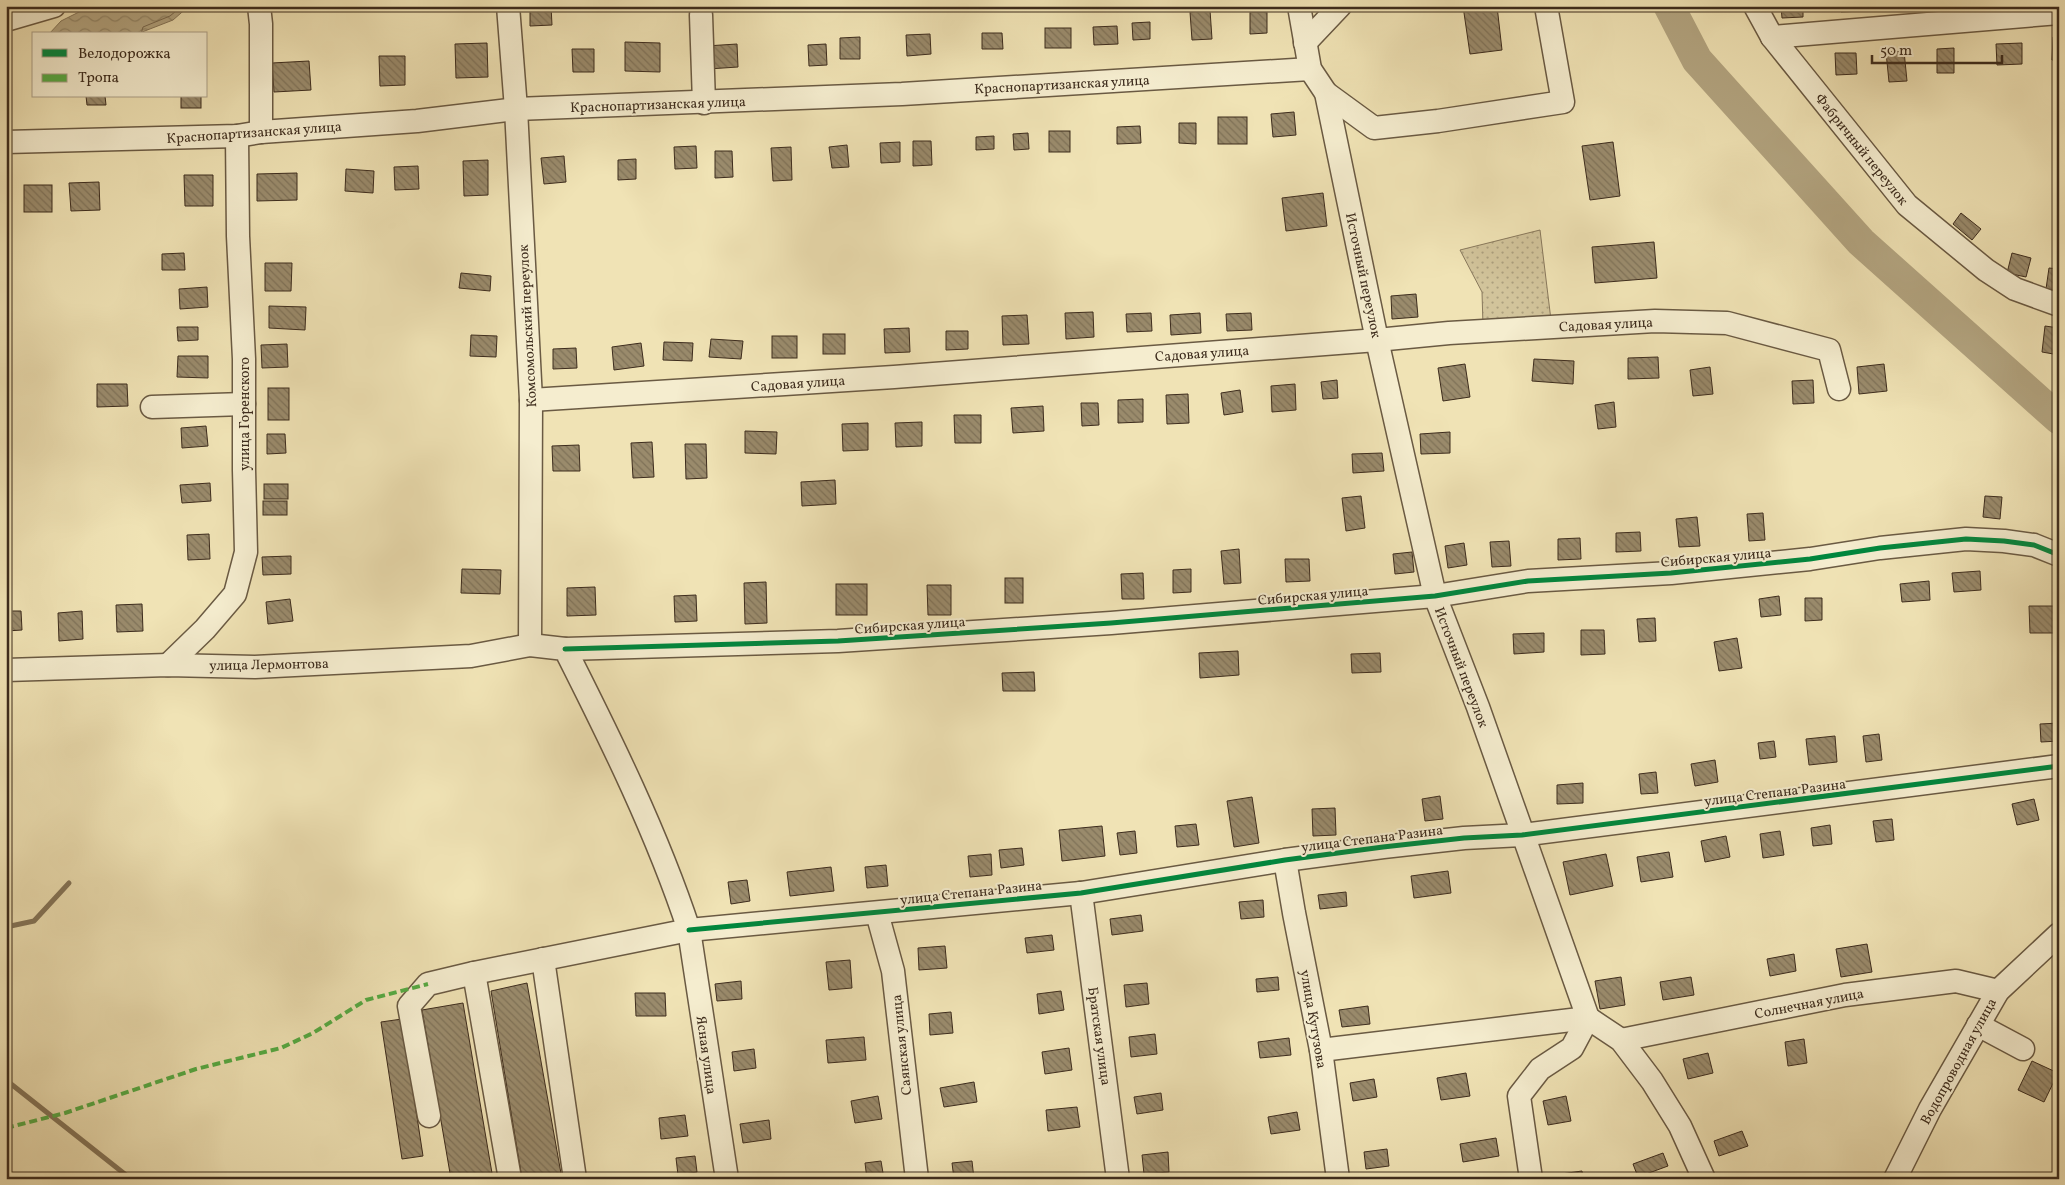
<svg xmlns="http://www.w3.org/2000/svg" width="2065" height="1185" viewBox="0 0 2065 1185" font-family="Vollkorn,serif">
	<defs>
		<pattern id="grass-dots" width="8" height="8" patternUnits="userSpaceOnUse" patternTransform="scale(1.25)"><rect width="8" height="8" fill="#d2c49b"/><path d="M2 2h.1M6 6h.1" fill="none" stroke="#ac9f7e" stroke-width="1.8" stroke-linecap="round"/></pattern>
		<pattern id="water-waves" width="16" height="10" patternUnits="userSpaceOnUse" patternTransform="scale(1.25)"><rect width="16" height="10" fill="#b3a581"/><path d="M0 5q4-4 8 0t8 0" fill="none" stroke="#938769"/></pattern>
		<pattern id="building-back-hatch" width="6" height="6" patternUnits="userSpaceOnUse" patternTransform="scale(1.25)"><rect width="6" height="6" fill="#9a8b6c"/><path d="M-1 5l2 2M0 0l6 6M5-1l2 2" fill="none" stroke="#7f7258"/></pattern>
	</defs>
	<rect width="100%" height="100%" fill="#f0e3b5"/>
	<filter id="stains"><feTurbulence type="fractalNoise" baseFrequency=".004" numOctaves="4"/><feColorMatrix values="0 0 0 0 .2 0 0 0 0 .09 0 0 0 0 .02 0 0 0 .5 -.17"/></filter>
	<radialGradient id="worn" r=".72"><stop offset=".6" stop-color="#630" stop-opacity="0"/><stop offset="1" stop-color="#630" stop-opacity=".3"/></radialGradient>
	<!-- grass -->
	<path fill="url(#grass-dots)" stroke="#88785c" d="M1540,230L1551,320L1483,326L1482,292L1460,250Z"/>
	<!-- water -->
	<path fill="url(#water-waves)" stroke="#847559" d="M91,6H189L173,20L137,34H49L61,21Z"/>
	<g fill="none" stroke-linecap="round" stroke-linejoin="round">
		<!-- shore -->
		<path stroke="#78684f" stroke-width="1" d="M141,34L143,27L170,16L182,6"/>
		<!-- stream -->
		<g stroke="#847559" stroke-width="5">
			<path d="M6,927L34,921L69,883"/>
			<path d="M6,1080L131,1179"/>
		</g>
		<!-- river -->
		<path stroke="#b3a581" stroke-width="31" d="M1669,6L1697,60L1861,242L2059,419"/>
	</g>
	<!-- building -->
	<g fill="url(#building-back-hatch)" stroke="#3d2c1d">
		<path d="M530,6H551L552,25L530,26Z"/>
		<rect x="704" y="6" width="18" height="4"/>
		<path d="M1463,6H1497L1502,50L1470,54Z"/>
		<path d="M1781,6H1803V17L1782,18Z"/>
		<path d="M1841,6H1863V11L1841,12Z"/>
		<path d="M1210,10L1212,39L1192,40L1190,12Z"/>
		<path d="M1250,12H1267V33L1250,34Z"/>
		<path d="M1150,22V39L1133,40L1132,23Z"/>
		<path d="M1117,26L1118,44L1094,45L1093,27Z"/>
		<rect x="1045" y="28" width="26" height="20"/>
		<path d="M982,33H1002L1003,49H982Z"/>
		<path d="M930,34L931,54L907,56L906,35Z"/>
		<path d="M860,37V59H840V38Z"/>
		<path d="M2053,37H2059V60H2052Z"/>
		<path d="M625,42L660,43V72L625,71Z"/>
		<path d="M487,43L488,77L456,78L455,44Z"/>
		<path d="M2022,43V64L1997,65L1996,44Z"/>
		<path d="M737,44L738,67L708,69L706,46Z"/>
		<path d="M826,44L827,65L809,66L808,45Z"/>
		<path d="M1954,48V73H1937V49Z"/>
		<path d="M572,49H594V72H573Z"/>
		<path d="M1904,51L1907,81L1889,82L1886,52Z"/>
		<path d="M1835,53H1856L1857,74L1836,75Z"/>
		<path d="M379,56H405V85L380,86Z"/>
		<path d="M309,61L311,90L274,92L272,63Z"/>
		<path d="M86,96H105L106,105H87Z"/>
		<rect x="181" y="96" width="20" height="12"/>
		<path d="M1294,112L1296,135L1273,137L1271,114Z"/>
		<rect x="1218" y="117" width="29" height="27"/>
		<path d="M1179,123H1196V144L1179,143Z"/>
		<path d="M1140,126L1141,143L1117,144V127Z"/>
		<rect x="1049" y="131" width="21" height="21"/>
		<path d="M1028,133L1029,149L1014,150L1013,134Z"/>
		<path d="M994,136V149L976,150V137Z"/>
		<path d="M913,141H931L932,165L913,166Z"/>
		<path d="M900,142V162L881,163L880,143Z"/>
		<path d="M1613,142L1620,196L1590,200L1582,146Z"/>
		<path d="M847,145L849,167L832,168L829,147Z"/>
		<path d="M696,146L697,168L675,169L674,147Z"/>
		<path d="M791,147L792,180L773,181L771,148Z"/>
		<path d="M715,151H732L733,177L715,178Z"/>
		<path d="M564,156L566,182L544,184L541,158Z"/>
		<path d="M636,159V179L618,180V160Z"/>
		<path d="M488,160V195L464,196L463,161Z"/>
		<path d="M418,166L419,189L395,190L394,167Z"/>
		<path d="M346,169L374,171L373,193L345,191Z"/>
		<path d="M297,173V200L257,201V174Z"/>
		<path d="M184,175H213V206H185Z"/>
		<path d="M99,182L100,210L71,211L69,183Z"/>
		<rect x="24" y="185" width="28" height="27"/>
		<path d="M1323,193L1327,226L1286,231L1282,198Z"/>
		<path d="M1961,213L1981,229L1972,240L1953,224Z"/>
		<path d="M1654,242L1657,278L1595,283L1592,247Z"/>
		<path d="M184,253L185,270H162V254Z"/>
		<path d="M2012,253L2031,258L2026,277L2007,273Z"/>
		<path d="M265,263H292L291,291H265Z"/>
		<path d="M2049,268L2059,269V291L2046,289Z"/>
		<path d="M461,273L491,276L490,291L459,288Z"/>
		<path d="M207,287L208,307L180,309L179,289Z"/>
		<path d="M1416,294L1418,317L1392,319L1391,296Z"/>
		<path d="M269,306L306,307L305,330L269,328Z"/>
		<path d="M1093,312L1094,337L1066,339L1065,313Z"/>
		<path d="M1151,313L1152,331L1127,332L1126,314Z"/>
		<path d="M1200,313L1201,333L1171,335L1170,315Z"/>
		<path d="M1251,313L1252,330L1227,331L1226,314Z"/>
		<path d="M1027,315L1029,344L1003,345L1002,316Z"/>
		<path d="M2045,326L2059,328V355L2042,352Z"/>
		<path d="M177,327H198V340L178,341Z"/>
		<path d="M909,328L910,352L885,353L884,329Z"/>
		<path d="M946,331H968V349L946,350Z"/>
		<rect x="823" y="334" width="22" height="20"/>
		<path d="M471,335L497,336L496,357L470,356Z"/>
		<rect x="772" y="336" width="25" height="22"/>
		<path d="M711,339L743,341L741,359L709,357Z"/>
		<path d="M664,342L693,343L692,361L663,360Z"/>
		<path d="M641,343L644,366L614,370L612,347Z"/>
		<path d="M287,344L288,367L262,368L261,345Z"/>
		<path d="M576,348L577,368L553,369V349Z"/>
		<path d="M178,356H208V378L177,377Z"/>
		<path d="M1658,357L1659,378L1628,379V358Z"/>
		<path d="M1534,359L1574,361L1573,384L1532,381Z"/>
		<path d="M1465,364L1470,397L1443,401L1438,368Z"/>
		<path d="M1884,364L1887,391L1859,394L1857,367Z"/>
		<path d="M1710,367L1713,394L1693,396L1690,370Z"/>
		<path d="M1337,380L1338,398L1323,399L1321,382Z"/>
		<path d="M1813,380L1814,403L1793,404L1792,381Z"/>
		<path d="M97,384H127L128,406L97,407Z"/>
		<path d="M1295,384L1296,410L1272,412L1271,386Z"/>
		<rect x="268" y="388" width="21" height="32"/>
		<path d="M1240,390L1243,412L1224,415L1221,393Z"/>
		<path d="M1188,394L1189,423L1167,424L1166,395Z"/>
		<path d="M1143,399V422L1118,423V400Z"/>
		<path d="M1614,402L1616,427L1598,429L1595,405Z"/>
		<path d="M1081,403H1098L1099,425L1082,426Z"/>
		<path d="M1043,406L1044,431L1013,433L1011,408Z"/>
		<path d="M954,415H981V443H955Z"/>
		<path d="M922,422V446L896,447L895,423Z"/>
		<path d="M868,423V450L843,451L842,424Z"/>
		<path d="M206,426L208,446L182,448L181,428Z"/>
		<path d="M745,431L777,432L776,454L745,453Z"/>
		<path d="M1450,432V453L1421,454L1420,434Z"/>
		<path d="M267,434H285L286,453L267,454Z"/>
		<path d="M652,442L654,477L633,478L631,443Z"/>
		<path d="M685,444H706L707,478L686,479Z"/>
		<path d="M579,445L580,471H553L552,446Z"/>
		<path d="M1382,453L1384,471L1353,473L1352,454Z"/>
		<path d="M835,480L836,504L802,506L801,482Z"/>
		<path d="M210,483L211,501L182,503L180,485Z"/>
		<rect x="264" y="484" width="24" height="15"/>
		<path d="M1361,496L1365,528L1346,531L1342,498Z"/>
		<path d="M1985,496L2002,497L2000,519L1983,517Z"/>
		<rect x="263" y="501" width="24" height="14"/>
		<path d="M1763,513L1765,540L1749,541L1747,514Z"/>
		<path d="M1697,517L1700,546L1679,547L1676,519Z"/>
		<path d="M1640,532L1641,551L1616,552V533Z"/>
		<path d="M209,534L210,559L188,560L187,535Z"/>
		<path d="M1580,538L1581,559L1558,560V539Z"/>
		<path d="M1509,541L1511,566L1492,567L1490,542Z"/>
		<path d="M1464,543L1467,565L1448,568L1445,546Z"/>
		<path d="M1239,549L1241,583L1224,584L1221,551Z"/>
		<path d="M1412,552L1414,572L1395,574L1393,554Z"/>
		<path d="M291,556V574L263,575L262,557Z"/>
		<path d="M1285,559H1309L1310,581L1286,582Z"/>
		<path d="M462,569L501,570L500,594L461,593Z"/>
		<path d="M1191,569V592L1173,593V570Z"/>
		<path d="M1980,571L1981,590L1954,592L1952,573Z"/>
		<path d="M1143,573L1144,599H1122L1121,574Z"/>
		<rect x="1005" y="578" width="18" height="25"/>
		<path d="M1929,581L1930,600L1902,602L1900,584Z"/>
		<path d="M766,582L767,623L745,624L744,583Z"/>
		<rect x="836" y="584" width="31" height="31"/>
		<path d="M927,585H951V615H928Z"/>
		<path d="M595,587L596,615L567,616V588Z"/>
		<path d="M696,595L697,621L675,622L674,596Z"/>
		<path d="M1779,596L1781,615L1761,617L1759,599Z"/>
		<path d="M1805,598H1822V620L1805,621Z"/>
		<path d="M290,599L293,621L268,624L266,602Z"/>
		<path d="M142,604L143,631L117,632L116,605Z"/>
		<path d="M2029,606H2058V633H2030Z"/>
		<path d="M6,611H21L22,630L6,631Z"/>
		<path d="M82,611L83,639L59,641L58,613Z"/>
		<path d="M1655,618L1656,641L1639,642L1637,619Z"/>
		<path d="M1581,630H1604L1605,654L1581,655Z"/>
		<path d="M1544,633V652L1514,654L1513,634Z"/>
		<path d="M1737,638L1742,668L1719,671L1714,642Z"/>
		<path d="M1238,651L1239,675L1200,678L1199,653Z"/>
		<path d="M1380,653L1381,672L1352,673L1351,654Z"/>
		<path d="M1034,672L1035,691H1003L1002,673Z"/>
		<path d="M2059,723V741L2041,742L2040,724Z"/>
		<path d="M1879,734L1882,760L1866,762L1863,736Z"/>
		<path d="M1835,736L1837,762L1809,765L1806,739Z"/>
		<path d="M1774,741L1776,757L1760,759L1758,743Z"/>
		<path d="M1715,760L1718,782L1695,786L1691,764Z"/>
		<path d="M1656,772L1658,793L1641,794L1639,774Z"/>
		<path d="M1583,783V803L1557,804V785Z"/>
		<path d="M1440,796L1443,819L1425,821L1422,799Z"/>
		<path d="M1252,797L1259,843L1234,847L1227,801Z"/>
		<path d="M2034,799L2039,820L2017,825L2012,804Z"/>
		<path d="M1335,808L1336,835L1313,836L1312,809Z"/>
		<path d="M1892,819L1894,840L1876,842L1873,821Z"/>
		<path d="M1196,824L1199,845L1177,847L1175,826Z"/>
		<path d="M1830,825L1832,844L1813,846L1811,828Z"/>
		<path d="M1102,826L1105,856L1062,861L1059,830Z"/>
		<path d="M1135,831L1137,853L1120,855L1117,833Z"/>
		<path d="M1780,831L1784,855L1763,858L1760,834Z"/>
		<path d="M1726,836L1730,857L1705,862L1701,841Z"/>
		<path d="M1022,848L1024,865L1001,868L999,850Z"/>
		<path d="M1669,852L1673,877L1641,882L1637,857Z"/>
		<path d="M991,854L992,875L970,877L968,856Z"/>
		<path d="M1606,854L1613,886L1570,895L1563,862Z"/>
		<path d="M886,865L888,886L867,888L865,867Z"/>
		<path d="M831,867L834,891L790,896L787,872Z"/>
		<path d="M1448,871L1451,893L1414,898L1411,876Z"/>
		<path d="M747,880L750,901L731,904L728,882Z"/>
		<path d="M1346,892L1347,906L1320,909L1318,895Z"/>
		<path d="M1263,900L1264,917L1241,919L1239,902Z"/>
		<path d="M1141,915L1143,931L1112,935L1110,919Z"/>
		<path d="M1052,935L1054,950L1027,953L1025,938Z"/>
		<path d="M1867,944L1872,972L1841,977L1836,949Z"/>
		<path d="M945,946L947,968L919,970L918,948Z"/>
		<path d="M1794,954L1796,971L1770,976L1767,959Z"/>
		<path d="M850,960L852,988L829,990L826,962Z"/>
		<path d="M1278,977L1279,990L1257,992L1256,979Z"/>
		<path d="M1621,977L1625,1005L1600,1009L1595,981Z"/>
		<path d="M1691,977L1694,995L1663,1000L1660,982Z"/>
		<path d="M741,981L742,999L717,1001L715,984Z"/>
		<path d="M527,983L562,1179H522L491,991Z"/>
		<path d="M1147,983L1149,1004L1126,1007L1124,985Z"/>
		<path d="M1061,991L1064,1010L1039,1014L1037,994Z"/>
		<path d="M635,993H665L666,1016H636Z"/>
		<path d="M463,1003L493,1179H451L422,1010Z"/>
		<path d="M1368,1006L1370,1024L1342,1027L1339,1010Z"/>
		<path d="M951,1012L953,1033L930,1035L929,1014Z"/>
		<path d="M402,1019L423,1156L402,1159L381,1022Z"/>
		<path d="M1155,1034L1157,1054L1131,1057L1129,1037Z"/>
		<path d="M864,1037L866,1060L828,1063L826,1040Z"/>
		<path d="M1289,1038L1291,1055L1260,1058L1258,1042Z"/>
		<path d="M1804,1039L1807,1063L1788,1066L1785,1042Z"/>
		<path d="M1069,1048L1072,1070L1045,1074L1042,1052Z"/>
		<path d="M754,1049L756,1068L734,1071L732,1052Z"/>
		<path d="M1708,1053L1713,1073L1688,1079L1683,1059Z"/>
		<path d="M2032,1061L2058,1073L2044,1102L2018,1090Z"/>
		<path d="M1466,1073L1470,1096L1441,1100L1437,1078Z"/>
		<path d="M1374,1079L1377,1097L1353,1101L1350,1083Z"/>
		<path d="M974,1082L977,1102L944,1107L940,1088Z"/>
		<path d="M1161,1093L1163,1110L1137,1114L1134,1097Z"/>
		<path d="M878,1096L882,1119L855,1123L851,1101Z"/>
		<path d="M1566,1096L1571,1121L1548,1125L1543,1101Z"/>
		<path d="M1077,1107L1080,1127L1048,1131L1046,1110Z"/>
		<path d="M1297,1112L1300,1130L1271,1134L1268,1117Z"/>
		<path d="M685,1115L688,1136L661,1139L659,1118Z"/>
		<path d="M769,1120L771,1139L743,1143L740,1124Z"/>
		<path d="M1742,1131L1748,1146L1719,1156L1714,1141Z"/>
		<path d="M1496,1138L1499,1156L1463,1162L1460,1144Z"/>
		<path d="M1387,1149L1389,1166L1366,1169L1364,1152Z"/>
		<path d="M1168,1152L1169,1172L1144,1174L1142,1155Z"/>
		<path d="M1663,1153L1668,1166L1638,1177L1633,1164Z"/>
		<path d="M695,1156L697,1172L678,1175L676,1158Z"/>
		<path d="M881,1161L884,1179H867L865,1163Z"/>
		<path d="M972,1161L974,1179H954L952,1163Z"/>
		<path d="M1582,1171L1583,1179H1554V1175Z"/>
		<path d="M772,1175V1179H751V1178Z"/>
	</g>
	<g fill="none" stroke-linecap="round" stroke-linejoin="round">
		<!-- minor casing -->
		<g stroke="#6a5a43" stroke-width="25">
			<g id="minor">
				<path d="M259,6L261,24V132"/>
				<path d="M508,6L516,109L531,400L530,645"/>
				<path d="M1299,6L1310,69L1326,93L1377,340L1435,596L1478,707L1588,1018L1572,1048L1540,1069L1519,1096L1531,1179"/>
				<path d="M1755,6L1772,37L1907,205L1986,270L2015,289L2059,305"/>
				<path d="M701,15L704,103"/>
				<path d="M6,20L54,6"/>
				<path d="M1772,37L2059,13"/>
				<path d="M1305,43L1340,6"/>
				<path d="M1326,93L1374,128L1438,121L1563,102L1546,6"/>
				<path d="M6,142L237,136L261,132L417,121L516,109L902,94L1310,69"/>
				<path d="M531,400L894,377L1377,340L1449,333L1655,321L1727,323L1829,350L1839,389"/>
				<path d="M152,407L244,404"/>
				<path d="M565,649L838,641L1111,623L1435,596L1528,581L1671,573L1810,559L1880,548L1966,539L2004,541L2034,545L2059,555"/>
				<path d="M168,665L205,629L235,594L246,552L244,470V359L238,236L237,136"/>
				<path d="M6,670L168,665L255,667L471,656L530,645L565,649C611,740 657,833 689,930L727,1179"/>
				<path d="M1285,860L1294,913L1321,1050L1338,1179"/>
				<path d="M1081,893L1118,1179"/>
				<path d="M877,913L893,971L917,1179"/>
				<path d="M543,959L575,1179"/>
				<path d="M474,973L510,1179"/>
				<path d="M1588,1018L1621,1040L1652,1081L1680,1126L1704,1179"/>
				<path d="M1978,1025L2023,1049"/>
				<path d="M1621,1040L1845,995L1956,981L1998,991"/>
				<path d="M1321,1050L1588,1018"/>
				<path d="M429,1116L409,1006L428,984L474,973L689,930L1081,893L1285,860L1383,847L1464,838L1522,835L2059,766"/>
				<path d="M1895,1179L1930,1109L1998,991L2059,934"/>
			</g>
		</g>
		<!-- minor -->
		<use href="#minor" stroke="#f5edcf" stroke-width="22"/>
		<!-- quiet -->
		<path stroke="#55ab43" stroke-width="4" stroke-dasharray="8 4" stroke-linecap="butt" d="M6,1128L65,1113L196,1069L281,1048L313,1033L366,1000L428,984"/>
		<!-- cycleway casing -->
		<g stroke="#f5edcf" stroke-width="8">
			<g id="cycleway">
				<path d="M565,649L838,641L1111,623L1435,596L1528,581L1671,573L1810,559L1880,548L1966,539L2004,541L2034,545L2059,555"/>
				<path d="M689,930L1081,893L1285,860L1383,847L1464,838L1522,835L2059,766"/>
			</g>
		</g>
		<!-- cycleway -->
		<use href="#cycleway" stroke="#00873e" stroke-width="5"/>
	</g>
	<g text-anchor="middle" stroke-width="4" stroke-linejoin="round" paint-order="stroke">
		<!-- street labels -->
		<g font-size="14" fill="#3d2c1d" stroke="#f5edcf">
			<text transform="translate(1062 84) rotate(-3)" y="5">Краснопартизанская улица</text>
			<text transform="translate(658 104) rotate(-2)" y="5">Краснопартизанская улица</text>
			<text transform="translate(254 132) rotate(-4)" y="5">Краснопартизанская улица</text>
			<text transform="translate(1862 149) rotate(51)" y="5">Фабричный переулок</text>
			<text transform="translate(1364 275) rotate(78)" y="5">Источный переулок</text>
			<text transform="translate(1606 324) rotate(-3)" y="5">Садовая улица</text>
			<text transform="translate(527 326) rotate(-93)" y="5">Комсомольский переулок</text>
			<text transform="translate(1202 353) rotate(-4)" y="5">Садовая улица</text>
			<text transform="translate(798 383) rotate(-4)" y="5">Садовая улица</text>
			<text transform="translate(244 414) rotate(-90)" y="5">улица Горенского</text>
			<text transform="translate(1716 557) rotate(-5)" y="5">Сибирская улица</text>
			<text transform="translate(1313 595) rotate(-5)" y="5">Сибирская улица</text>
			<text transform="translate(910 625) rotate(-4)" y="5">Сибирская улица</text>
			<text transform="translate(269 664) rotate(-1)" y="5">улица Лермонтова</text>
			<text transform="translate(1462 667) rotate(69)" y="5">Источный переулок</text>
			<text transform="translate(1775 792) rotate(-7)" y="5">улица Степана Разина</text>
			<text transform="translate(1372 838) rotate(-7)" y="5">улица Степана Разина</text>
			<text transform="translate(971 892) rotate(-6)" y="5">улица Степана Разина</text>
			<text transform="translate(1809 1003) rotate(-11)" y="5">Солнечная улица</text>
			<text transform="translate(1314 1019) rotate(80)" y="5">улица Кутузова</text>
			<text transform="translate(1100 1036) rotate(82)" y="5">Братская улица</text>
			<text transform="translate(901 1045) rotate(-96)" y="5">Саянская улица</text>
			<text transform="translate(707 1055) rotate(82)" y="5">Ясная улица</text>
			<text transform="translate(1958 1061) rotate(-61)" y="5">Водопроводная улица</text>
		</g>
	</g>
	<!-- margin -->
	<rect width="2065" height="1185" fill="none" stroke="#f0e3b5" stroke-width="25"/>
	<rect x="8" y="8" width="2050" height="1170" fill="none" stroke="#3d2c1d" stroke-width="2.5"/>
	<rect x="12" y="12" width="2040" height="1160" fill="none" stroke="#3d2c1d"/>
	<!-- legend -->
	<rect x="32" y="32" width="175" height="65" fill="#f5edcf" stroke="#aba088"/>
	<rect x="42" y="49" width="25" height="8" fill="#00873e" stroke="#aba088"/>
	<text x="78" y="58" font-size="15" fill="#3d2c1d">Велодорожка</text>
	<rect x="42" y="74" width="25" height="8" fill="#55ab43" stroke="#aba088"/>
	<text x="78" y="82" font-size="15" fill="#3d2c1d">Тропа</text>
	<!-- scale -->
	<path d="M1872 55v8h130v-8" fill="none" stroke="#3d2c1d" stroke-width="2.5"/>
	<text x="1880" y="55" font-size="15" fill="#3d2c1d" stroke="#f5edcf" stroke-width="4" paint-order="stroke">50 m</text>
	<rect width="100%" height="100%" filter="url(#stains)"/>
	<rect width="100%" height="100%" fill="url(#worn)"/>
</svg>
